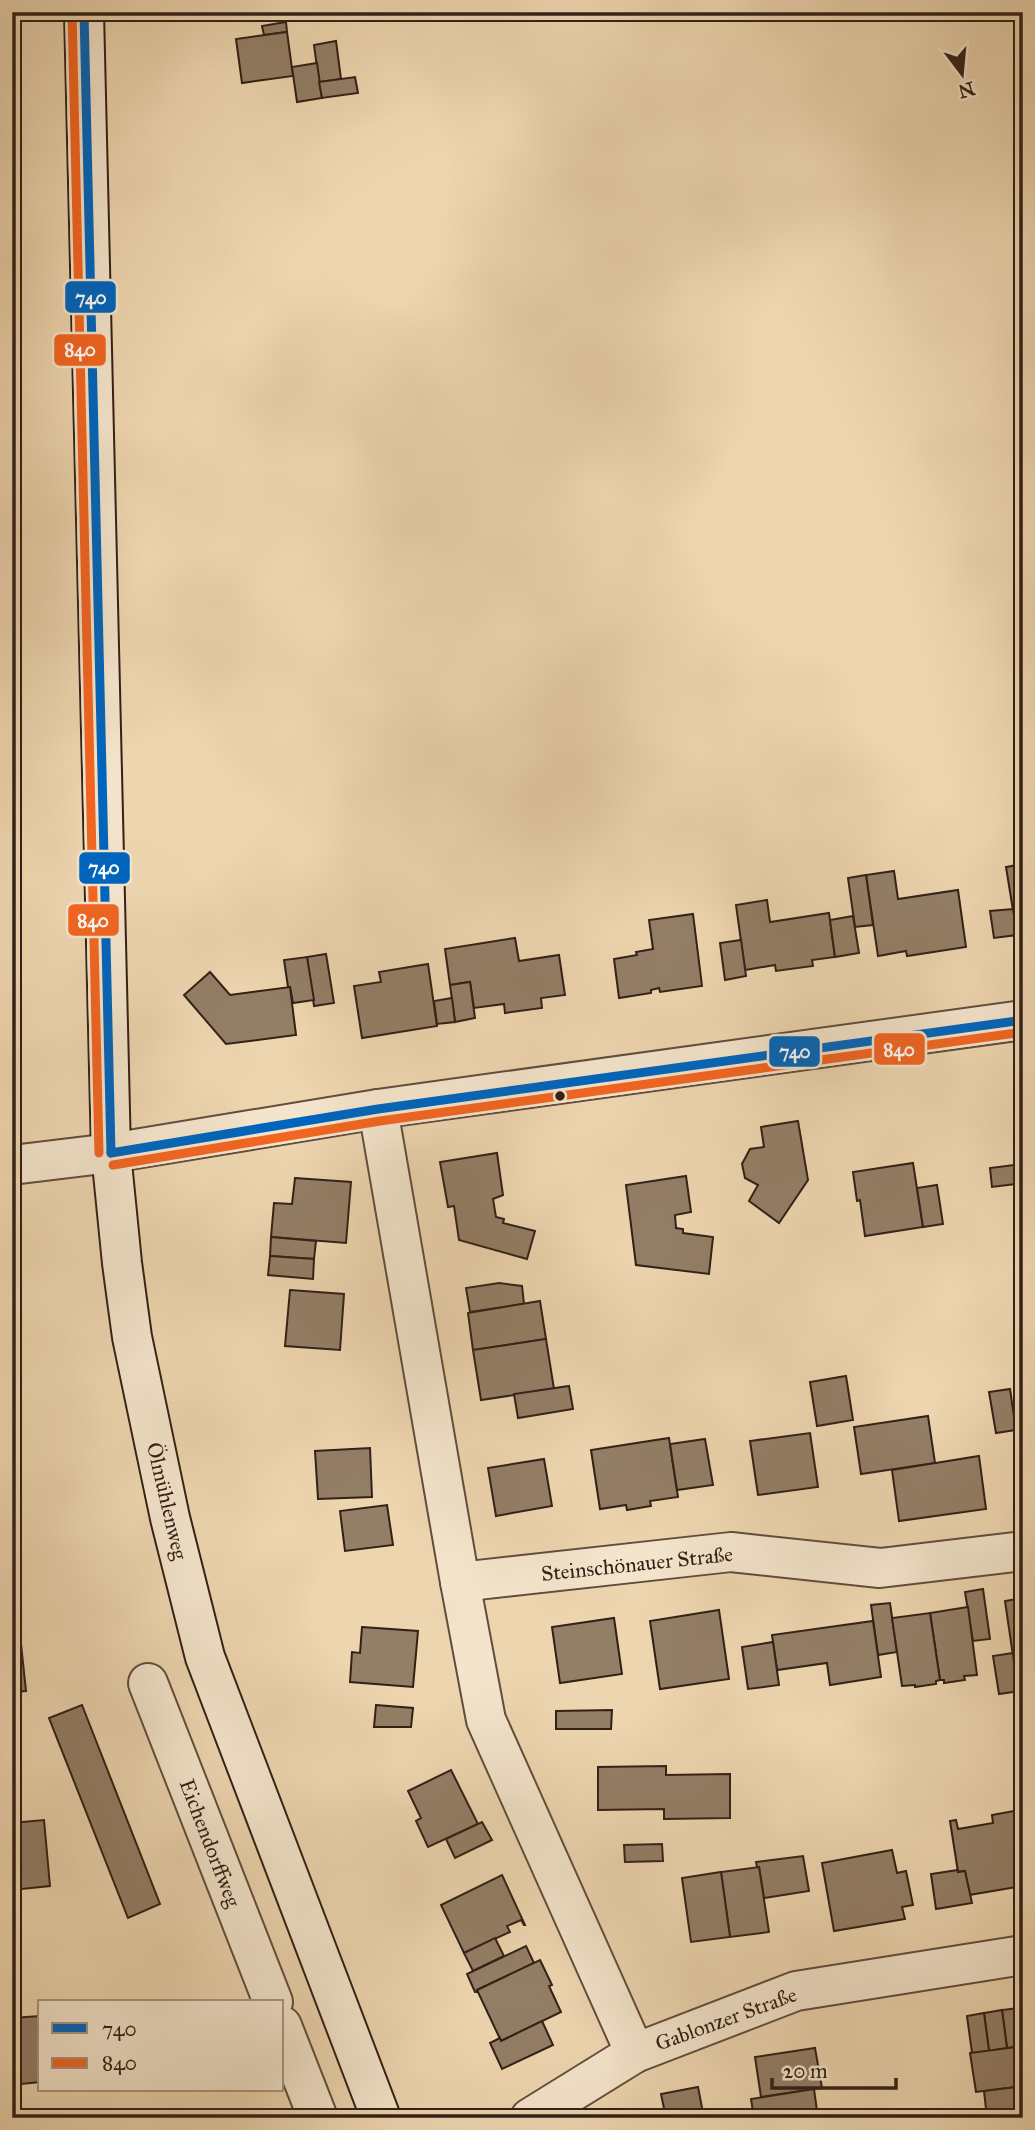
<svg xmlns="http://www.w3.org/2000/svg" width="1035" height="2130" viewBox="0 0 1035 2130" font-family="'IM FELL Great Primer',serif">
	<rect width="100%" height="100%" fill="#edd5af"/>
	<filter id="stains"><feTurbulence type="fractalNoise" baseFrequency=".00286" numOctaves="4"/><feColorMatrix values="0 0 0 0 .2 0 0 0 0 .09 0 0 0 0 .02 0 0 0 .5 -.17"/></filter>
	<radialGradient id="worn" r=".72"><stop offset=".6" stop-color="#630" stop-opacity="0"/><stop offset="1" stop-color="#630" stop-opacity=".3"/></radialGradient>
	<!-- building -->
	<g fill="#937e66" stroke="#322017" stroke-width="2">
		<path d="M286,22L287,32L264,35L262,26Z"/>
		<path d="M287,32L293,76L242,83L236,39Z"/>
		<path d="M336,41L341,79L319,82L314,45Z"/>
		<path d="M317,63L322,98L297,102L292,67Z"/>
		<path d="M355,77L358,93L322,98L319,82Z"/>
		<path d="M1023,864V934L1017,935L1006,867Z"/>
		<path d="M894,871L898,899L958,890L966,947L907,956L906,951L878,956L866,875Z"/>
		<path d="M866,875L873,925L855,927L848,878Z"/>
		<path d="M767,900L770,922L829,913L835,957L812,960L813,966L776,971L775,965L745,970L736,905Z"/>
		<path d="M1013,909L1017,935L994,938L990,911Z"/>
		<path d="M693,914L702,986L660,992L659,988L651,990V993L619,998L614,959L637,955L636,952L653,949L649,920Z"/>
		<path d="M853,916L859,953L835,957L830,920Z"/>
		<path d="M515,938L519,961L559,955L565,995L541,998L542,1008L505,1013L504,1004L474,1008L470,982L450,985L445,949Z"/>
		<path d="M741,940L746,976L725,980L720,943Z"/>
		<path d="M326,954L334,1003L314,1006L307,957Z"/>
		<path d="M307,957L314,1000L293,1003L290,987H288L284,960Z"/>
		<path d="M428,964L437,1026L362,1038L354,986L381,982L379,972Z"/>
		<path d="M210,972L230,995L290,987L296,1035L226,1044L184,995Z"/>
		<path d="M470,982L475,1018L455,1022L450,985Z"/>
		<path d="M452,998L455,1022L437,1024L434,1001Z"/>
		<path d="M798,1121L808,1180L779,1223L749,1201L758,1185L745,1178L742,1164L750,1149L764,1147L761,1127Z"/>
		<path d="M497,1153L503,1195L493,1199L496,1217L504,1219L503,1223L535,1231L527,1259L459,1240L454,1206L448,1207L440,1162Z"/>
		<path d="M913,1163L923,1227L865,1236L860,1200L857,1201L853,1172Z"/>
		<path d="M1023,1164V1183L992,1187L990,1168Z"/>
		<path d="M686,1176L691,1212L675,1215L676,1228L683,1229V1233L713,1237L709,1274L636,1265L626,1185Z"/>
		<path d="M295,1178L351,1182L346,1243L271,1237L274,1203L292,1204Z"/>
		<path d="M937,1185L943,1224L923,1227L917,1188Z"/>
		<path d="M271,1237L316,1241L314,1259L270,1256Z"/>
		<path d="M270,1256L314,1259L313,1279L268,1275Z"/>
		<path d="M499,1283L522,1286L524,1304L470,1312L466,1288Z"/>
		<path d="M290,1290L344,1294L340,1350L285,1346Z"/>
		<path d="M540,1301L546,1339L473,1350L468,1313Z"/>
		<path d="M546,1339L554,1389L481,1400L473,1350Z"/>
		<path d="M846,1376L853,1420L817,1426L810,1382Z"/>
		<path d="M569,1386L573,1409L518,1418L514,1394Z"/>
		<path d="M1010,1389L1016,1430L996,1433L989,1392Z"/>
		<path d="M928,1416L935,1463L861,1474L854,1427Z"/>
		<path d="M810,1433L818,1487L758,1495L750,1441Z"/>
		<path d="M669,1438L678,1497L650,1501L651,1506L627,1510L626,1505L600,1509L591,1450Z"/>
		<path d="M705,1439L713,1485L677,1490L670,1444Z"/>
		<path d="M370,1448L372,1497L318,1499L315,1451Z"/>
		<path d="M979,1456L986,1509L899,1521L892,1470Z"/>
		<path d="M544,1459L552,1506L496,1516L488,1468Z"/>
		<path d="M387,1505L393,1545L345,1551L340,1511Z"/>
		<path d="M983,1589L990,1639L973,1641L965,1592Z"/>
		<path d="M1023,1598V1662L1014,1663L1005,1601Z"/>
		<path d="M890,1603L897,1652L878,1655L871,1605Z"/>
		<path d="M968,1607L977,1675L964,1676L965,1680L944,1683V1680H940L930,1613Z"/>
		<path d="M719,1610L729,1679L660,1689L650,1621Z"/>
		<path d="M930,1613L940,1680L936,1681V1684L915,1687V1685L902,1686L892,1618Z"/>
		<path d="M614,1618L622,1674L560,1683L552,1627Z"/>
		<path d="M873,1621L881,1677L830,1685L827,1663L777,1670L772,1635Z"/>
		<path d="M12,1625H19L26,1691L12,1692Z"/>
		<path d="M362,1627L418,1631L413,1687L350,1682L352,1652L360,1653Z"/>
		<path d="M773,1642L779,1685L748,1689L742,1647Z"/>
		<path d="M1013,1653L1014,1663H1016L1020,1691L999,1694L993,1656Z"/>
		<path d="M82,1705L160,1904L128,1918L49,1718Z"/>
		<path d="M376,1705L413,1708L411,1727H374Z"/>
		<path d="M612,1710L611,1729H556V1711Z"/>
		<path d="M666,1766V1775L730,1774V1818L664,1819V1809L598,1810V1767Z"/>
		<path d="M451,1770L478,1824L428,1847L416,1821L421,1818L408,1791Z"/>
		<path d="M1019,1810L1023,1833V1886L969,1895L965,1871L958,1872L950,1821L956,1820L958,1829L993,1823L992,1815Z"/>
		<path d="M44,1820L50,1886L12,1890V1823Z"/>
		<path d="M482,1822L492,1840L455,1858L446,1839Z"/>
		<path d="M662,1844L663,1861L625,1862L624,1845Z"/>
		<path d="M892,1850L897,1873L906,1871L913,1905L902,1907L905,1919L834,1931L822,1863Z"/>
		<path d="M803,1856L809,1891L764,1898L759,1867H757L756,1862Z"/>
		<path d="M759,1867L769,1932L730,1937L721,1872Z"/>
		<path d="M958,1870V1872L965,1871L972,1903L936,1909L931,1874Z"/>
		<path d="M721,1872L730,1937L691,1942L682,1878Z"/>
		<path d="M502,1875L525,1925H524L521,1920L507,1926L510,1932L464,1953L441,1905Z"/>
		<path d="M495,1938L504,1956L473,1971L464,1953Z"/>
		<path d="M526,1946L534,1963L477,1990V1992H475L467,1974Z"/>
		<path d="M540,1960L552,1985L549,1986L561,2012L501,2041L477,1990Z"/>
		<path d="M1019,2008L1023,2046L1007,2048L1002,2010Z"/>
		<path d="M1002,2010L1007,2048L989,2051L984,2013Z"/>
		<path d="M984,2013L989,2051L972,2053L967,2016Z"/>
		<path d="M40,2016V2082L12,2085V2018Z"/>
		<path d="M542,2021L553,2045L502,2069L490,2043L500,2038L501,2041Z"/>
		<path d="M1023,2046V2086L976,2092L970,2053Z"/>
		<path d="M815,2048L822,2088L761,2097L755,2057Z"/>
		<path d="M1023,2086V2118H987L984,2091Z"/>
		<path d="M698,2087L704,2118H666L661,2094Z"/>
		<path d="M814,2089L818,2118H754L751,2099Z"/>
	</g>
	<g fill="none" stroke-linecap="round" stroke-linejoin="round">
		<!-- street casing -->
		<g stroke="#614d3d" stroke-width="42">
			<g id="street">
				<path d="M378,1109L460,1582L486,1720L635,2053"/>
				<path d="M12,1165L111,1153L378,1109L1023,1020"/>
				<path d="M460,1582L731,1552L880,1568L1023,1551"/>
				<path d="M148,1683L273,2002"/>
				<path d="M282,2026L318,2118"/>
				<path d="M530,2118L635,2053L796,1991L1023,1955"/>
			</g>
		</g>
		<!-- secondary casing -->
		<g stroke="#322017" stroke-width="42">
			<path id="secondary" d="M84,12L111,1153L122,1263L132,1337L170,1518L205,1657L381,2118"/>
		</g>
		<!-- street -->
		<use href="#street" stroke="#f3e4cb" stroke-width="38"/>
		<!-- secondary -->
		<use href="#secondary" stroke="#f3e4cb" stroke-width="38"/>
		<!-- bus-1 casing -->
		<g stroke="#f3e4cb" stroke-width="14">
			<g id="bus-1">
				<path d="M84,12L111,1153"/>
				<path d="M111,1153L378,1109L1023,1020"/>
			</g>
		</g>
		<!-- bus-2 casing -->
		<g stroke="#f3e4cb" stroke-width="14">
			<g id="bus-2">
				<path d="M72,12L99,1153"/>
				<path d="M113,1165L380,1121L1023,1032"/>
			</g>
		</g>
		<!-- bus-1 -->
		<use href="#bus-1" stroke="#0065bd" stroke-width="9"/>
		<!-- bus-2 -->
		<use href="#bus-2" stroke="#f26522" stroke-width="9"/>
	</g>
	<!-- markers -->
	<circle fill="#322017" stroke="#f3e4cb" stroke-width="2.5" cx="560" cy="1096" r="6"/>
	<g text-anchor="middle" stroke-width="6" stroke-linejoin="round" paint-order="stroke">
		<!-- street labels -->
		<g font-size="21" fill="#322017" stroke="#f3e4cb">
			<text transform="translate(167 1501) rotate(77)" y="7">Ölmühlenweg</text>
			<text transform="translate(637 1564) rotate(-6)" y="7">Steinschönauer Straße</text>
			<text transform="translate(210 1843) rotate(69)" y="7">Eichendorffweg</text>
			<text transform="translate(726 2019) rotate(-20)" y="7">Gablonzer Straße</text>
		</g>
	</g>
	<g stroke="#f3e4cb" stroke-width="2.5">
		<rect x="64" y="280" width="53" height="34" rx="7" fill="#0065bd"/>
		<rect x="53" y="333" width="54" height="34" rx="7" fill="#f26522"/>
		<rect x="78" y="851" width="53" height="34" rx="7" fill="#0065bd"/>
		<rect x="67" y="903" width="53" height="34" rx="7" fill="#f26522"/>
		<rect x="873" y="1032" width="53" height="34" rx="7" fill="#f26522"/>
		<rect x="768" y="1035" width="53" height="33" rx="7" fill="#0065bd"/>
	</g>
	<g font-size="19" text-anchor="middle" font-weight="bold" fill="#fff">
		<text x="91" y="304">740</text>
		<text x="80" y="356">840</text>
		<text x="104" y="874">740</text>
		<text x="93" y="927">840</text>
		<text x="899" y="1056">840</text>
		<text x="795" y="1058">740</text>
	</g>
	<!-- margin -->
	<rect width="1035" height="2130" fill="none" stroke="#edd5af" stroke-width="42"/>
	<rect x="14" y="14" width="1007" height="2102" fill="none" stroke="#322017" stroke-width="3.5"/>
	<rect x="21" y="21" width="993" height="2088" fill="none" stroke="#322017" stroke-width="2"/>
	<!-- legend -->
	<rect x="38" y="2000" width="245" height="91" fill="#f3e4cb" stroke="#a69683" stroke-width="2"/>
	<rect x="52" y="2023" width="35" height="10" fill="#0065bd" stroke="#a69683" stroke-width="2"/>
	<text x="102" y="2036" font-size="21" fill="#322017">740</text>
	<rect x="52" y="2058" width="35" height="10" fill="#f26522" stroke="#a69683" stroke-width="2"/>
	<text x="102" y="2070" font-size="21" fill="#322017">840</text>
	<!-- north arrow -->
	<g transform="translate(962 74) rotate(164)" stroke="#f3e4cb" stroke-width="5" paint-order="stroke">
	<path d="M0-5L12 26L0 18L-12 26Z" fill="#322017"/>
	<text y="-10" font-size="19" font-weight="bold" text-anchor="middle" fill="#322017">N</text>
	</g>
	<!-- scale -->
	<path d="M772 2078v10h124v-10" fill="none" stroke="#322017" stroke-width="3.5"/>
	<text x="783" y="2078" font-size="21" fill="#322017" stroke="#f3e4cb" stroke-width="5" paint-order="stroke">20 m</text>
	<rect width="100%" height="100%" filter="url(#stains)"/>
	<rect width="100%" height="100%" fill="url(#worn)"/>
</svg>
